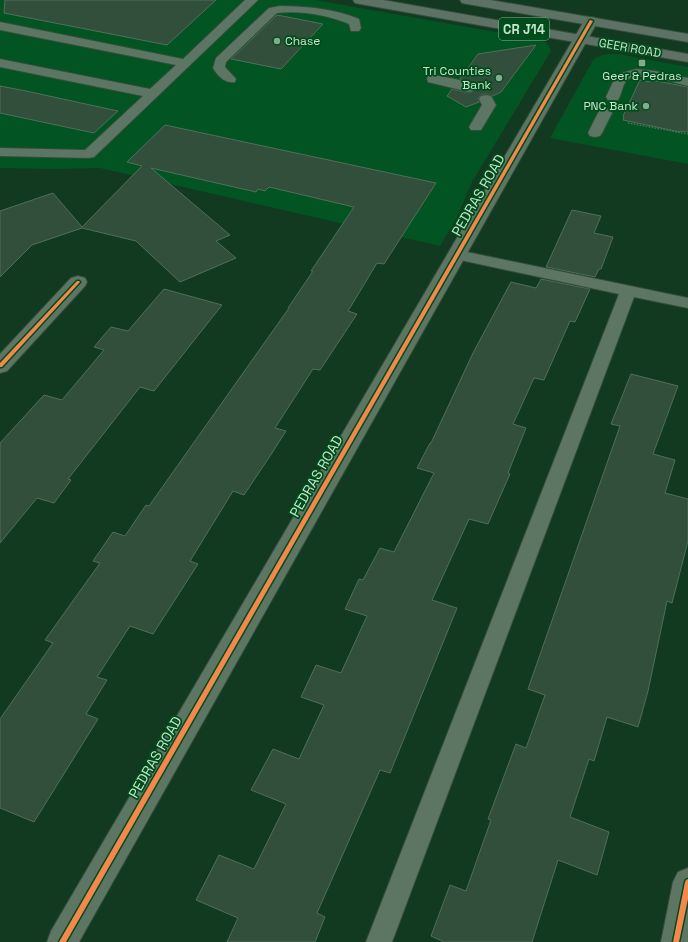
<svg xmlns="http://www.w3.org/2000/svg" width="688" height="942" viewBox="0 0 688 942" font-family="'Space Grotesk',sans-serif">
	<rect width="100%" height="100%" fill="#123a21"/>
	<!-- built -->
	<g fill="#035423">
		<path d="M0,0H315L536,39L545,42L549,46L551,51L472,182L456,219L440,246L100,168L55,169L0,168Z"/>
		<path d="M607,54H618L688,67V164L550,138L593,60L597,57Z"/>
	</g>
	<!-- building -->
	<g fill="#314f3b" stroke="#506f59">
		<path d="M5,0H216L167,45L4,13Z"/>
		<path d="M277,15L323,24L281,69L231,59Z"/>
		<path d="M536,45L501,92L493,96L486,94L481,95L478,98L479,102L466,107L447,96L452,89L469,93L475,91L476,87L473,84L460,79L478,54Z"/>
		<path d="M640,80L650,82L651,80L688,87V132L681,131L680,132L623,120L624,117L623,116Z"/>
		<path d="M0,86L26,91L118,111L94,133L0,113Z"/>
		<path d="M165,125L436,183L384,264L377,263L348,311L357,314L320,370L313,369L275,428L286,431L272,453L244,495L233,491L190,561L198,564L153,634L130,626L97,677L107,680L86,714L98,719L34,822L0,808V719L53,643L45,640L100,563L93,561L113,532L125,536L146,505L149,506L289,308H288L313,271H311L354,207L269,187L265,191L258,189L256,192L151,168L230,235L216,241L236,258L180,282L136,241L82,228L32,245L0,277V211L53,193L82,227L142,166L127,162Z"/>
		<path d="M572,210L601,216L594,233L613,237L601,269H599L595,277L546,267Z"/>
		<path d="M541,279L590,289L575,322L570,321L544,380L534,378L513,424L526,428L508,473L510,474L488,524L469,519L432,600L457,608L390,773L380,770L317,913L325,917L315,942H227L238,918L196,900L219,855L254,869L286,804L251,790L273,749L299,759L324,705L301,697L316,665L341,673L367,616L345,609L359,579L363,580L380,548L394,552L434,473L417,468L430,443H431L473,353L511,282L536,288Z"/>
		<path d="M164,289L222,305L154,391L140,387L68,479L71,480L54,503L37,498L0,543V443L44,395L62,400L104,350L94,347L111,327L128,331Z"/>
		<path d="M631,374L678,386L653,454L675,460L665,493L688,499V541L672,603L667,601L648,691L638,727L607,717L594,761L589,759L570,817L609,832L597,875L558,860L532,942H444L431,936L450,885L466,891L491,820L488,819L516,744L526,748L545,695L528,689L620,426L611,424Z"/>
	</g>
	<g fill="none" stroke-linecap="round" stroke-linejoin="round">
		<!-- service casing -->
		<g stroke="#344e3c" stroke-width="2">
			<g id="service">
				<path d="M245,0H258L94,157L89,158L0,156V148L85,150L143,96L0,67V59L150,89L176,65L0,30V22L183,59Z"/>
				<path d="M280,6C306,6 335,9 359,19L361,28L359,31H351L349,24C329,15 299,10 277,13L226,62L225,67L236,79L235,82C225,84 218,76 213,68L216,58L269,8Z"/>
				<path d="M636,69L655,71L688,78V86C676,83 637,71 627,80C622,85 622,94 618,100H608L606,97L612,84L618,74Z"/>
				<path d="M433,75C443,77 470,80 475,88L474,91L469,92L428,82L427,79L428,76Z"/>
				<path d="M486,95L491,96L496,105L481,130H471L469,127L482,105L479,99L481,96Z"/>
				<path d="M605,109L610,110L612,113L602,133L600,136L595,137L590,136L588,133L598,113L600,110Z"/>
				<path d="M457,250L688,298V308L634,297L392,942H366L619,294L451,258L449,255L451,252Z"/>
			</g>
		</g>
		<!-- minor casing -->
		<g stroke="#344e3c" stroke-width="2">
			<g id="minor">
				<path d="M591,17L596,18L598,21L79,942H47L51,931L584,21L586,18Z"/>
				<path d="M78,276L85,278L87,282L85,286L7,371L0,373V354L71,278Z"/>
				<path d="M688,868V942H661L673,882L678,872Z"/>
			</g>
		</g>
		<!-- primary casing -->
		<g stroke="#344e3c" stroke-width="2">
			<g id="primary">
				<path d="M353,0H383L688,54V62L360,4L355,3Z"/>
				<path d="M460,0H490L688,34V42L467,4L462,3Z"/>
			</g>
		</g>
		<!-- path -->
		<path stroke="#536e5c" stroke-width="1.5" stroke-dasharray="1.5 1.5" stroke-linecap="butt" d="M628,123L688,134"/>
		<!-- service -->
		<use href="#service" fill="#5d7663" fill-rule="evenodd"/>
		<!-- minor -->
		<use href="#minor" fill="#5d7663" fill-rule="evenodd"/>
		<!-- primary -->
		<use href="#primary" fill="#5e7165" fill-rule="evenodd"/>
		<!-- cycleway casing -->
		<g stroke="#004c1d" stroke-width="3">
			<g id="cycleway">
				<path d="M590,20L593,21L66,942H59Z"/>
				<path d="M77,281H79L80,282L2,367H0V363Z"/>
				<path d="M688,879V899L679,942H673L685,882L686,880Z"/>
			</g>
		</g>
		<!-- cycleway -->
		<use href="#cycleway" fill="#f5874c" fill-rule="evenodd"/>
	</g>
	<!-- markers -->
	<g fill="#86aa8f" stroke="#004c1d" stroke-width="1.5">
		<circle cx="277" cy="41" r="4"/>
		<rect x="638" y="59" width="8" height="8" rx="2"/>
		<circle cx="499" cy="78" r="4"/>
		<circle cx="646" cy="106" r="4"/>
	</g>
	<g text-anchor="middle" stroke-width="3.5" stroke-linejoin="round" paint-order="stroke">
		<!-- far-poi labels -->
		<g font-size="12" fill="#c5e6ca" stroke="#004c1d" text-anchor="end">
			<text x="285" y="45" text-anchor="start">Chase</text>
			<text x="491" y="75">Tri Counties<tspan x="491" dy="14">Bank</tspan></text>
			<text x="642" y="80" text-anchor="middle">Geer &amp; Pedras</text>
			<text x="638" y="110">PNC Bank</text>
		</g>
		<!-- far-street labels -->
		<g font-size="12" fill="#c5e6ca" stroke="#004c1d">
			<text transform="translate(630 48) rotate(10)" y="4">GEER ROAD</text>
		</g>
		<!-- shield labels -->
		<rect fill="#004c1d" stroke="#8ab896" stroke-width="1" x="499" y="18" width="50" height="22" rx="3"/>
		<g font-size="13" font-weight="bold" fill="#c5e6ca">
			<text x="524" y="34">CR J14</text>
		</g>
		<!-- street labels -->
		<g font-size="14" fill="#c5e6ca" stroke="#004c1d">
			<text transform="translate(478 195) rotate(-60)" y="5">PEDRAS ROAD</text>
			<text transform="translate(316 476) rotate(-60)" y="5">PEDRAS ROAD</text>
			<text transform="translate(155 757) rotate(-60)" y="5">PEDRAS ROAD</text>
		</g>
	</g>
</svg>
